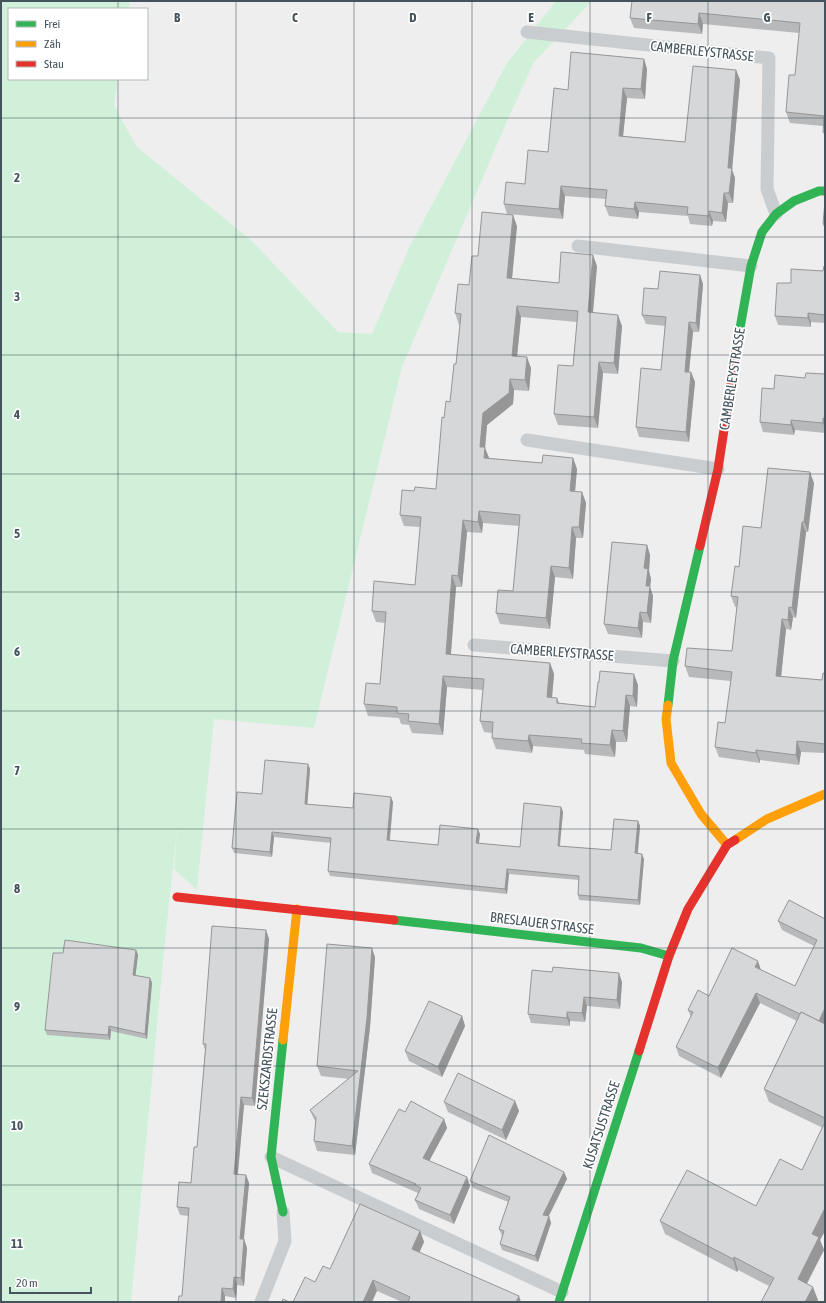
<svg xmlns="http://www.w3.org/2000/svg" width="826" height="1303" viewBox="0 0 826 1303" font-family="'Asap Condensed',sans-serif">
	<rect width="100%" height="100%" fill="#efeeee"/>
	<!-- green -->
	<path fill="#d0f0d9" d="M1,1H130L129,9H9V79H118L114,105L136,146L252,241L338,332L372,334L409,248L507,63L556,1H592L534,62L507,121L402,367L314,728L214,719L197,890L174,869L178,822L166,931L131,1302H1Z"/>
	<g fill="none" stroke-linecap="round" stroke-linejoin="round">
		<!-- lane -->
		<g stroke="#cacdcf" stroke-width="13">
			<path d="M527,32L769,58L767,189L776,214"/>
			<path d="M578,246L751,266"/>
			<path d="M527,440L718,469"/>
			<path d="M474,645L673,661"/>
			<path d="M271,1157L562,1292"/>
			<path d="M261,1302L285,1241L283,1212"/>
		</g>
		<!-- fast -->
		<g stroke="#30b455" stroke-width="9">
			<path d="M736,351L751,266L762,232L776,214L794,201L819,191H825"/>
			<path d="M668,705L673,661L700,546"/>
			<path d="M394,920L641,948L669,956"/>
			<path d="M283,1212L271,1157L283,1040"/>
			<path d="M559,1302L639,1051"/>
		</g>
		<!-- slow -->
		<g stroke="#ff9f0a" stroke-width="9">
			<path d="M668,705L666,719L671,763L701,814L727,845"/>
			<path d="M735,840L767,819L825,794"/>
			<path d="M283,1040L297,909"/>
		</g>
		<!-- jam -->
		<g stroke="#e5322d" stroke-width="9">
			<path d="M700,546L718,469L736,351"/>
			<path d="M177,897L394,920"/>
			<path d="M639,1051L669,956L688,909L727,845L735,840"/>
		</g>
	</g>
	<!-- wall -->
	<g fill="#b8b9ba">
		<path d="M825,1V138L823,132V126L790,123L786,112L795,75L799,33L703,24L702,34L634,28L630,18Z"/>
		<path d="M644,59L647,69L645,99L627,98L623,136L685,142L736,70L740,80L732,170L735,178L733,203H728L726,222L713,221L712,226L690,224L688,216L639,212L638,219L609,216L605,206L606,199L565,196L563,219L507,214L504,204L525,184L548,152Z"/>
		<path d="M825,201V231L823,224Z"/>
		<path d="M517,226L512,278L559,283L597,266L593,312L622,326L618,374L603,373L598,428L558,425L554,414L573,366L577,322L521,317L517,356L531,368L529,391L514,390L513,404L487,425L485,448L489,458L542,463L573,458L577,469L575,492H582L586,503L583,538H576L573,579L555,577L550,629L500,624L496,613L513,591L519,526L483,523L482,533L467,532L462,587H456L451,654L550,663L554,674L552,697L559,703L595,707L638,685L637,707L630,706L627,742H616L615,757L585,754L584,750L533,746L532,753L496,749L492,738V733L484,732L480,721L483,690L447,687L443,735L412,733L409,725L401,724L399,718L368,716L364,704L380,684L385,623L376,622L372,611L415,585L421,527L404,526L400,515L414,491L436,489L444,418L450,402L456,364L460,325H459L455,313L469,285L478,256Z"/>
		<path d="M825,266V323L811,322V327L778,325L775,316L791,283L823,271Z"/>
		<path d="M700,275L703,284L699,332H693L689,372H691L695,382L689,442L639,437L636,427L661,370L665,326L646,324L642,315L658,289Z"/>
		<path d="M825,374V433L795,430L794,435L763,432L760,422L774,389L805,378Z"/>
		<path d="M814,483L808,532H806L796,618L793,617L791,630L786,629L781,677L822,680L825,673V753L801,752L799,765L760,760V763L719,757L715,747L725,723L731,681L689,677L685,666L732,651L737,607H735L731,596L739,567L761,528Z"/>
		<path d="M647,545L650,555L649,571L651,579L650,587L653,596L651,623L643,622L642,638L608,634L604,624Z"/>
		<path d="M308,764L310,769L307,804L353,808L393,802L390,841L438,845L480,834L479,844L520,847L561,807L563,812L560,846L611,850L638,821L640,826L638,854L644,859L640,905L579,900L578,895L579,880L509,874L507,894L330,876L328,871L331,843L274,837L272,857L234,853L232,848L262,794Z"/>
		<path d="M825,919V1231L820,1240L824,1250L807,1284L818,1300L816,1302H761L769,1286L738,1270L737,1272L665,1234L660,1221L756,1206L802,1170L823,1128L769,1102L764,1089L797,1021L760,1003L721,1078L679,1056L676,1047L691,1017L688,1010L709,996L761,970L795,986L814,946L782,930L778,921Z"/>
		<path d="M266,930L269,939L255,1106L244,1105L238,1174L246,1175L249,1183L244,1239L247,1248L244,1286L237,1285L236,1298L225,1296V1302H178L182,1296L189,1216L180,1215L177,1207L191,1183L197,1147L205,1050L203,1044Z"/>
		<path d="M136,950L138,955L135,975L150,978L152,983L147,1039L111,1031L110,1040L47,1035L45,1030L63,953Z"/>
		<path d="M375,957L370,1027L355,1155L317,1151L314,1141L316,1122L314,1119L310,1110L349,1079L321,1076L317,1066Z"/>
		<path d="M622,982L620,1009L587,1006L585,1022L570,1021V1026L531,1023L528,1014Z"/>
		<path d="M462,1016L465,1026L442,1077L409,1061L405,1051Z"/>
		<path d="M515,1101L519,1111L506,1140L448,1112L444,1102Z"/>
		<path d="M405,1112L444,1119L447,1128L429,1161L467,1177L470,1186L454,1224L419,1209L415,1200L418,1193L372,1173L369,1164Z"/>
		<path d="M564,1172L567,1179L549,1216L551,1223L538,1262L502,1250L500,1244L502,1236L499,1229L508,1202L473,1188L470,1181Z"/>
		<path d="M420,1231L424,1242L419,1253L521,1302H402L377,1291L315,1282L330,1269Z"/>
	</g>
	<!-- shaded-wall -->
	<g fill="#969697">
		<path d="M699,13L703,24L702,34L698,24Z"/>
		<path d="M644,59L647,69L645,99L641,89Z"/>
		<path d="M736,70L740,80L732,170L735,178L733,203L729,193L728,168Z"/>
		<path d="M623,88L627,98L622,146L619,136Z"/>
		<path d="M561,186L565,196L563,219L559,209Z"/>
		<path d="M724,193L728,203L726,222L722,213Z"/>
		<path d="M635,202L639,212L638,219L634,209Z"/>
		<path d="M709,211L713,221L712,226L709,216Z"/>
		<path d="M513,215L517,226L511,289L507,278Z"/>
		<path d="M593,255L597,266L592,323L588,312Z"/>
		<path d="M700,275L703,284L699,332L696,323Z"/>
		<path d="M517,306L521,317L516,367L512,356Z"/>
		<path d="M808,313L811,322V327L808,318Z"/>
		<path d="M618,315L622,326L618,374L614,363Z"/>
		<path d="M689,322L693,332L688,381L685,372Z"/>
		<path d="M527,357L531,368L529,391L525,380Z"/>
		<path d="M599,362L603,373L598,428L594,417Z"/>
		<path d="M691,372L695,382L689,442L686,432Z"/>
		<path d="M510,379L514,390L513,404L487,425L485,448L489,458L488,469L480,447L483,413Z"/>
		<path d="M823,418L825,423V429L823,423Z"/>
		<path d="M791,420L795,430L794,435L791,425Z"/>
		<path d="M573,458L577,469L574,502L570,491Z"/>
		<path d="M810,472L814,483L808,532L804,522Z"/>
		<path d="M582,492L586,503L583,538L579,527Z"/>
		<path d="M479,511L483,523L482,533L478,522Z"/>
		<path d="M463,520L467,532L462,587L458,576Z"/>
		<path d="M802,522L806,532L796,618L792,608Z"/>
		<path d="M572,527L576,538L573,579L569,568Z"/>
		<path d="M647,545L650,555L649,571L651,579L650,587L653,596L651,623L647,613L644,568Z"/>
		<path d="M551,566L555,577L550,629L546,618Z"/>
		<path d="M452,575L456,587L450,665L446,654Z"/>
		<path d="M789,607L793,617L791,630L788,620Z"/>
		<path d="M640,612L643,622L642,638L638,628Z"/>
		<path d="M782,619L786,629L780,687L776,676Z"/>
		<path d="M550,663L554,674L551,708L547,697Z"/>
		<path d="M634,674L638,685L637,707L633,696Z"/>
		<path d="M443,676L447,687L443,735L439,724Z"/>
		<path d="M626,695L630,706L627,742L623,731Z"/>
		<path d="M557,698L561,709L557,703Z"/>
		<path d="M612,730L616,742L615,757L610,745Z"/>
		<path d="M529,735L533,746L532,753L528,741Z"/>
		<path d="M797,741L801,752L799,765L796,755Z"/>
		<path d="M756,750L760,760V763L756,753Z"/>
		<path d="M308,764L310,769L307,809L305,804Z"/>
		<path d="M391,797L393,802L389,845L387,840Z"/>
		<path d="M561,807L563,812L559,851L558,846Z"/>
		<path d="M638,821L640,826L637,858L635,853Z"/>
		<path d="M478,829L480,834L478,848L476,843Z"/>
		<path d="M272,832L274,837L272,857L270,852Z"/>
		<path d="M642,854L644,859L640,905L638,900Z"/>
		<path d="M507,869L509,874L507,894L505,889Z"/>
		<path d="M266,930L269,939L255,1106L252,1098Z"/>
		<path d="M372,948L375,957L370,1027L355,1155L352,1146Z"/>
		<path d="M136,950L138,955L135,980L133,975Z"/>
		<path d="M758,961L761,970L755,967Z"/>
		<path d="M619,973L622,982L620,1009L617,1000Z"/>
		<path d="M150,978L152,983L147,1039L145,1034Z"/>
		<path d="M756,993L760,1003L721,1078L718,1068Z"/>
		<path d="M584,997L587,1006L585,1022L582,1013Z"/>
		<path d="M825,1008V1025L818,1023Z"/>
		<path d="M567,1012L570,1021V1026L567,1018Z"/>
		<path d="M462,1016L465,1026L442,1077L438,1067Z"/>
		<path d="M109,1026L111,1031L110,1040L108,1035Z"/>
		<path d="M241,1097L244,1105L237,1182L234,1174Z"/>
		<path d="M515,1101L519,1111L506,1140L502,1130Z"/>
		<path d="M444,1119L447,1128L426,1167L423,1158Z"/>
		<path d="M564,1172L567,1179L546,1221L543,1215Z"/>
		<path d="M246,1175L249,1183L243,1247L240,1239Z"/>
		<path d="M467,1177L470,1186L454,1224L450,1215Z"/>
		<path d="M825,1208V1231L820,1240L824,1250L802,1292L798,1279L812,1234Z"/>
		<path d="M549,1216L551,1223L538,1262L535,1256Z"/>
		<path d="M420,1231L424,1242L416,1260L412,1249Z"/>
		<path d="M244,1239L247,1248L244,1286L241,1278Z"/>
		<path d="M734,1257L738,1270L737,1272L733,1259Z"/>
		<path d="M234,1277L237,1285L236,1298L233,1289Z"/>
		<path d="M373,1280L377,1291L372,1302H363Z"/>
		<path d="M813,1287L818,1300L816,1302H805Z"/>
		<path d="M222,1288L225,1296V1302H221Z"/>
		<path d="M519,1296L521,1302H516Z"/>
	</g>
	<!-- building -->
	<g fill="#d6d7d8" stroke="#969697">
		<path d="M632,1H825V132H823L824,116L786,112L789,75H795L800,23L699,13L698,24L630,18Z"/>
		<path d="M571,52L644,59L641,89L623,88L619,136L685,142L693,66L736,70L728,168H732L729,193H724L722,213L709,211V216L687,214L688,207L635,202L634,209L605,206L607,190L561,186L559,209L504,204L506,182L525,184L528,150L548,152L554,88L568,90Z"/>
		<path d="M825,201V225L823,224Z"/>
		<path d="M482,212L513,215L507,278L559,283L561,252L593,255L588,312L618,315L614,363L599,362L594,417L554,414L558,365L573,366L578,311L517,306L512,356L527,357L525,380L510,379L509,393L483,413L480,447H485L484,458L542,463L543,455L573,458L570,491L582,492L579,527H572L569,568L551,566L546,618L496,613L498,590L513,591L520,515L479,511L478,522L463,520L458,576L452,575L446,654L550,663L547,697L557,698V703L595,707L598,682H599L600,671L634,674L633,696L626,695L623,731L612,730L610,745L581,743L582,739L529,735L528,741L492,738L493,722L480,721L484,679L443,676L439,724L408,721L409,714L397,713V707L364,704L366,683L380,684L386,612L372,611L374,581L415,585L421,517L400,515L402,490L414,491L415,487L436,489L442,417L444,418L446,401L450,402L454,364H456L461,314L455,313L458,284L469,285L472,256H478Z"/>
		<path d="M824,266H825V315L808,313V318L775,316L777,283H791V269L823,271Z"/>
		<path d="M660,271L700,275L696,323L689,322L685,372H691L686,432L636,427L641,368L661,370L666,317L642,315L644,288L658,289Z"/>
		<path d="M806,373L825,374V418H823V423L791,420V425L760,422L762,388L774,389L775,375L805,378Z"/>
		<path d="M768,468L810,472L804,522H802L792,608L789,607L788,620L782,619L776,676L822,680L823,673H825V744L797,741L796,755L756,750V753L715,747L718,722L725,723L732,672L685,666L687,648L732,651L738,597L731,596L735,566L739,567L743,526L761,528Z"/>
		<path d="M612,542L647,545L644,568L648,569L646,586H650L647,613L640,612L638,628L604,624Z"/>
		<path d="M265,760L308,764L305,804L353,808L354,793L391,797L387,840L438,845L440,825L478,829L476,843L520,847L524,803L561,807L558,846L611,850L614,819L638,821L635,853L642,854L638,900L578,895L579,876L507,869L505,889L328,871L331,838L272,832L270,852L232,848L237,792L262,794Z"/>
		<path d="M789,900L825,919V1008L819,1021L801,1012L800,1014L756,993L718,1068L676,1047L693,1012L688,1010L698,990L709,996L732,948L758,961L755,967L795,986L817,940L778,921Z"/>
		<path d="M212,926L266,930L252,1098L241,1097L234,1174L246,1175L240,1239H244L241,1278L234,1277L233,1289L222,1288L221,1302H178L179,1296H182L189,1208L177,1207L179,1182L191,1183L194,1147H197L206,1044H203Z"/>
		<path d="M65,940L136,950L133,975L150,978L145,1034L109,1026L108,1035L45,1030L53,953H63Z"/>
		<path d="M327,944L372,948L367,1018L352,1146L314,1141L316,1118L310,1110L358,1071L317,1066Z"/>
		<path d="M553,967L619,973L617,1000L584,997L582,1013L567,1012V1018L528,1014L532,970L552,972Z"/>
		<path d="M429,1001L462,1016L438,1067L405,1051Z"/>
		<path d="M801,1012L825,1024V1118L764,1089Z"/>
		<path d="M458,1073L515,1101L502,1130L444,1102Z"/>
		<path d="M411,1101L444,1119L423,1158L467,1177L450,1215L415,1200L421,1188L415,1185L416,1184L369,1164L399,1109L405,1112Z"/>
		<path d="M824,1124L825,1125V1208L812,1234L819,1237L798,1279L813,1287L805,1302H761L774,1278L734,1257L733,1259L660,1221L687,1170L756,1206L780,1159L802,1170Z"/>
		<path d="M489,1135L564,1172L543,1215L549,1216L535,1256L500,1244L504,1231L499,1229L510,1197L470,1181Z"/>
		<path d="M360,1204L420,1231L412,1249L519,1296L516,1302H408L410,1297L373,1280L363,1302H293L305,1277L315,1282L323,1266L330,1269Z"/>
		<path d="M283,1299L289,1302H282Z"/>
	</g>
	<!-- grid -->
	<path fill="none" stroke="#44535c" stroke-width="1" stroke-opacity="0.55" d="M118,1V9M236,1V1302M354,1V1302M472,1V1302M590,1V1302M708,1V1302M118,79V1302M1,118H825M1,237H825M1,355H825M1,474H825M1,592H825M1,711H825M1,829H825M1,948H825M1,1066H825M1,1185H825"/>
	<g text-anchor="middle" stroke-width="3.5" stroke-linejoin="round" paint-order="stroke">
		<!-- street labels -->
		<g font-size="14" fill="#44535c" stroke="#fff">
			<text transform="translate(702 51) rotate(6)" y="5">CAMBERLEYSTRASSE</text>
			<text transform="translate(732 379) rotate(-81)" y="5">CAMBERLEYSTRASSE</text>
			<text transform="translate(562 652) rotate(4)" y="5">CAMBERLEYSTRASSE</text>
			<text transform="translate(542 923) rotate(7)" y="5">BRESLAUER STRASSE</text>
			<text transform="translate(267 1059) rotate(-84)" y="5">SZEKSZARDSTRASSE</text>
			<text transform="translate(601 1125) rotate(-72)" y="5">KUSATSUSTRASSE</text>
		</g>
	</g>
	<g font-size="13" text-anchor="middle" font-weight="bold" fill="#44535c" stroke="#fff" stroke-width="3.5" stroke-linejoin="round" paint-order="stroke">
		<text x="177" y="22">B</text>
		<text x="295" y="22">C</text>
		<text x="413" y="22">D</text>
		<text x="531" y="22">E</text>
		<text x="649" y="22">F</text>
		<text x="767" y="22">G</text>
		<text x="17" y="182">2</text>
		<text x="17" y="301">3</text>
		<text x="17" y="419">4</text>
		<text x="17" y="538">5</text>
		<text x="17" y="656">6</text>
		<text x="17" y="775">7</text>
		<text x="17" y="893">8</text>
		<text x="17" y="1011">9</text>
		<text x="17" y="1130">10</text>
		<text x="17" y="1248">11</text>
	</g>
	<!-- border -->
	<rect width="826" height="1303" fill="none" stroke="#44535c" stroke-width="4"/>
	<!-- legend -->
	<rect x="8" y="8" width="140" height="72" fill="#ffffff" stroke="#b4babe"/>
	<rect x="16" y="21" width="20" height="6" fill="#30b455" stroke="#b4babe"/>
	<text x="44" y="28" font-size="12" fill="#44535c">Frei</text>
	<rect x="16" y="41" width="20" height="6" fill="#ff9f0a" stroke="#b4babe"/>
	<text x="44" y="48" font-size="12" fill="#44535c">Zäh</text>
	<rect x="16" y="61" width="20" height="6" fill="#e5322d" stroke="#b4babe"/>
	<text x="44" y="68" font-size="12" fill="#44535c">Stau</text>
	<!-- scale -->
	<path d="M10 1287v6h81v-6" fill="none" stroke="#44535c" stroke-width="2"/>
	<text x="16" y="1287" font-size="12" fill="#44535c" stroke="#ffffff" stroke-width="3" paint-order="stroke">20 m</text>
</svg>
